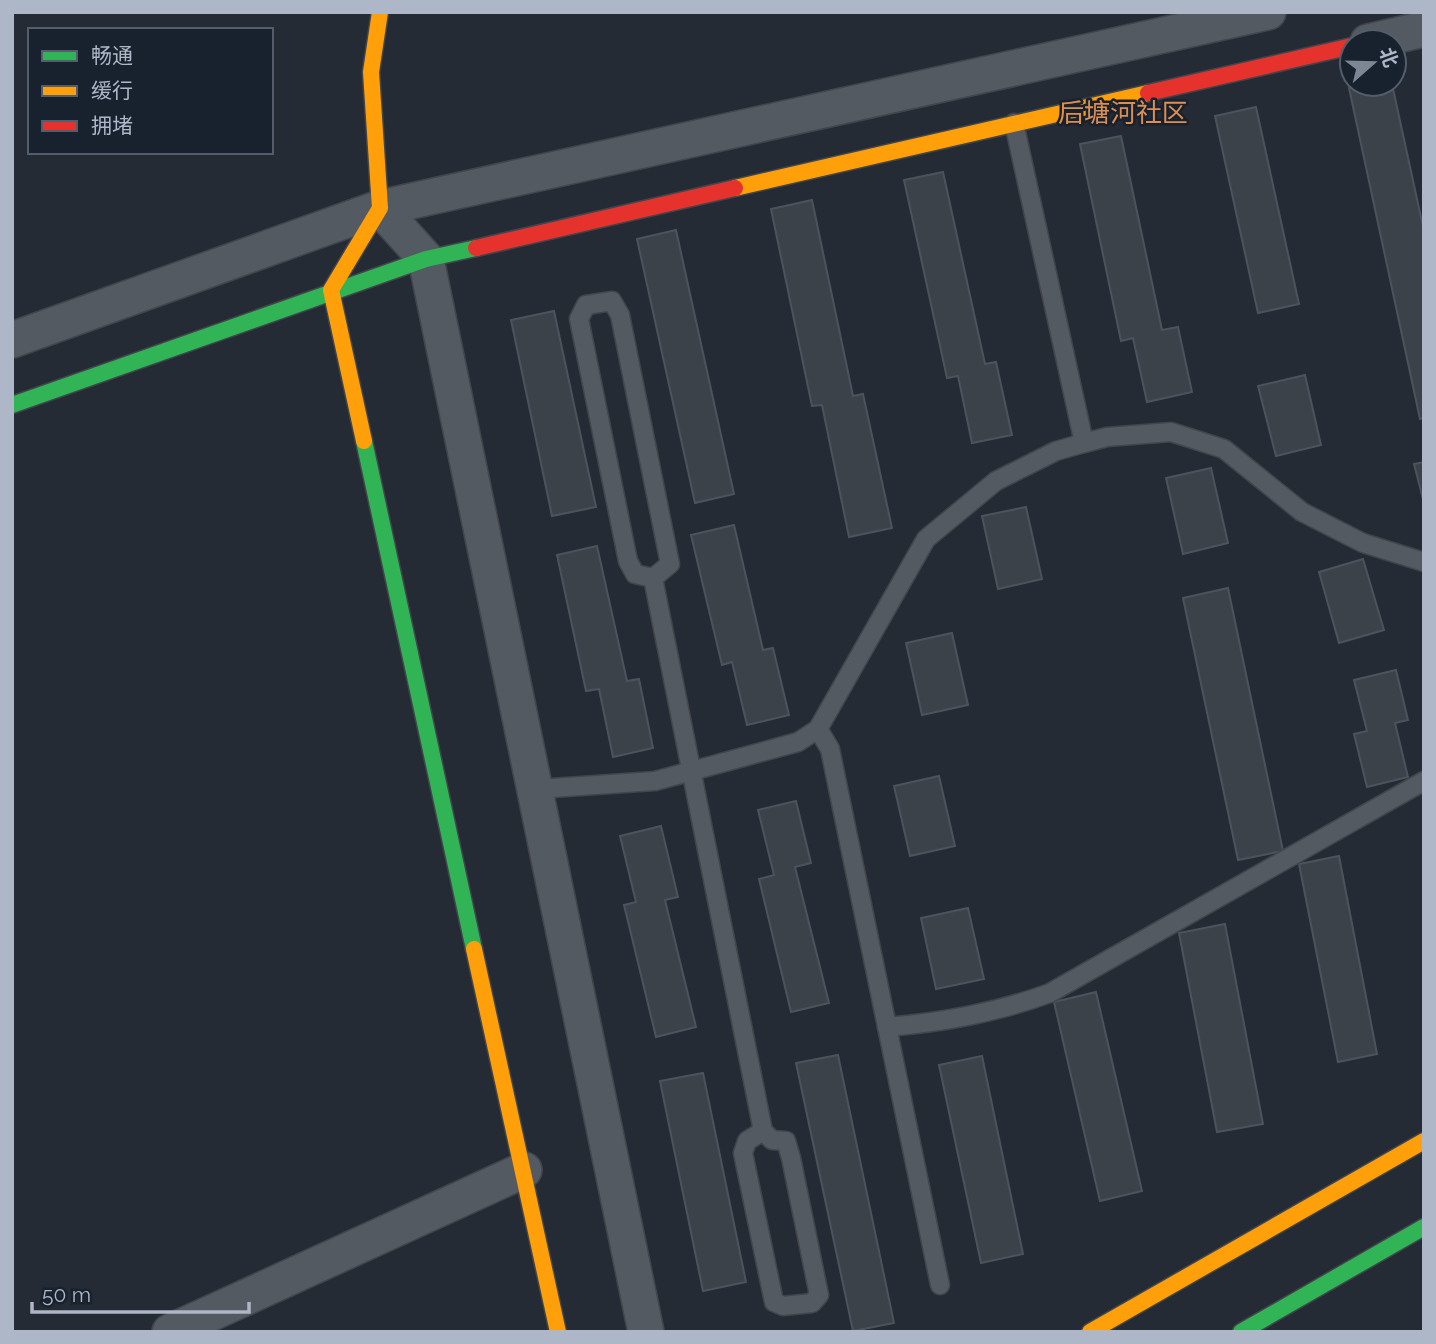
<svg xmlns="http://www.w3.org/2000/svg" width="1436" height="1344" viewBox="0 0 1436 1344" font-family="Raleway,'Noto Sans SC',sans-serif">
	<rect width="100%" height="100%" fill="#252b34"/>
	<!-- building -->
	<g fill="#3c424a" stroke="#4c535c" stroke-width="2">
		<path d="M1369,84H1392L1424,231V418L1420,419L1349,88Z"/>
		<path d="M1256,107L1299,304L1258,313L1215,116Z"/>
		<path d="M1121,136L1162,330L1178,327L1192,392L1147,402L1133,338L1121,341L1080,144Z"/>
		<path d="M943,172L985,364L996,362L1012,435L972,443L958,376L947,378L904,180Z"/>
		<path d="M812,200L853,396L863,394L892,528L849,537L822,405L812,406L771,209Z"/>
		<path d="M676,230L734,494L695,503L637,239Z"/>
		<path d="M554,311L596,507L552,516L511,320Z"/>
		<path d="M1305,375L1321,445L1276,456L1258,386Z"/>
		<path d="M1424,462V503L1414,464Z"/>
		<path d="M1211,468L1228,543L1183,554L1166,478Z"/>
		<path d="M1026,507L1042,579L998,589L982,516Z"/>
		<path d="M734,525L763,650L773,648L789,715L747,725L732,662L722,665L691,535Z"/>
		<path d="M597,546L627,681L639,679L653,748L613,757L599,689L586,691L557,555Z"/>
		<path d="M1363,559L1384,630L1339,643L1319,572Z"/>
		<path d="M1228,588L1283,851L1238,860L1183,598Z"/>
		<path d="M952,633L968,705L922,715L906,643Z"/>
		<path d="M1396,670L1408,720L1395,723L1408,777L1367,787L1354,734L1367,731L1354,680Z"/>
		<path d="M939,776L955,846L910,856L894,786Z"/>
		<path d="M796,801L811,863L795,867L829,1003L791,1012L759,879L774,875L758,810Z"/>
		<path d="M661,826L678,897L665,900L696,1027L656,1037L624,905L636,902L620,836Z"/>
		<path d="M1339,856L1377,1054L1338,1062L1299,864Z"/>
		<path d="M968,908L984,979L936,989L921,918Z"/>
		<path d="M1225,924L1263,1124L1217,1132L1179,933Z"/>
		<path d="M1096,992L1142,1191L1100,1201L1054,1002Z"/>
		<path d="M838,1055L894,1323L853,1331L796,1063Z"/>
		<path d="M982,1056L1023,1254L981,1263L939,1065Z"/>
		<path d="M703,1073L746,1282L703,1291L660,1081Z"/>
	</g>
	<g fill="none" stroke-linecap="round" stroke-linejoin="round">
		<!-- lane casing -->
		<g stroke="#41454c" stroke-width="21">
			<g id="lane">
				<path d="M1014,123L1084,443"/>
				<path d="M653,578L635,574L628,561L579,319L586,305L612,301L620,315L670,564L653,578L763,1131L772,1140L786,1141L791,1158L819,1295L812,1303L783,1306L774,1302L743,1153L747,1141L763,1131"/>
				<path d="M818,729L830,749L940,1285"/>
				<path d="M537,789L655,781L798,742L818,729L926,539L996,481L1056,451L1084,443L1107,437L1171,432L1224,449L1302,512L1363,543L1424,562"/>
				<path d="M887,1027C944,1022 995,1013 1050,993L1424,781"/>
			</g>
		</g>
		<!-- street casing -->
		<g stroke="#41454c" stroke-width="38">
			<g id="street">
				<path d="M1368,42L1424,29"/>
				<path d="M380,208L426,259L646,1332"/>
				<path d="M12,340L380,208L1268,12"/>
				<path d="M170,1332L524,1170"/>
			</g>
		</g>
		<!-- fast casing -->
		<g stroke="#41454c" stroke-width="19">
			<g id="fast">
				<path d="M12,405L426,259L476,248"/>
				<path d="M364,441L474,949"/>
				<path d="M1241,1332L1424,1227"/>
			</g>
		</g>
		<!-- slow casing -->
		<g stroke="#41454c" stroke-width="19">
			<g id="slow">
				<path d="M735,188L1148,93"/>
				<path d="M364,441L331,290L380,208L371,72L380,12"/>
				<path d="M474,949L558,1332"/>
				<path d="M1090,1332L1424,1141"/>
			</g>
		</g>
		<!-- jam casing -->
		<g stroke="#41454c" stroke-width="19">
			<g id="jam">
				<path d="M1148,93L1352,46"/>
				<path d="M476,248L735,188"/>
			</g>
		</g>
		<!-- lane -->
		<use href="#lane" stroke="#545a62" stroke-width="18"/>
		<!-- street -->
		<use href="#street" stroke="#545a62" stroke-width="35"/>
		<!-- fast -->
		<use href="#fast" stroke="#30b455" stroke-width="16"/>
		<!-- slow -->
		<use href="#slow" stroke="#ff9f0a" stroke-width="16"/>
		<!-- jam -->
		<use href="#jam" stroke="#e5322d" stroke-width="16"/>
	</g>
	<g text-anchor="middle" stroke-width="5" stroke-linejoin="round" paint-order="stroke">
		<!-- quarter labels -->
		<g font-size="26" fill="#dc8e53" stroke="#18212e">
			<text x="1123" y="122">后塘河社区</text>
		</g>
	</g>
	<!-- border -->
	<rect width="1436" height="1344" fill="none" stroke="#adb7c7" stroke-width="28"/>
	<!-- legend -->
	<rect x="28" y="28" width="245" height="126" fill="#18212e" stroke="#545d6b" stroke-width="2"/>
	<rect x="42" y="51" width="35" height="10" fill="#30b455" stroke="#545d6b" stroke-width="2"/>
	<text x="91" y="63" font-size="21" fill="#adb7c7">畅通</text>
	<rect x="42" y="86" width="35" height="10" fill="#ff9f0a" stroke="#545d6b" stroke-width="2"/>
	<text x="91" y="98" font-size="21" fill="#adb7c7">缓行</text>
	<rect x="42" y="121" width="35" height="10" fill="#e5322d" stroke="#545d6b" stroke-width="2"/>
	<text x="91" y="133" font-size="21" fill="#adb7c7">拥堵</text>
	<!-- north arrow -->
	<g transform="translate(1373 63) rotate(70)"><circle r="33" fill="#18212e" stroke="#545d6b" stroke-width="2"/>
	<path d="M0-5L12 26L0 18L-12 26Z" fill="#7d8694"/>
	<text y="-10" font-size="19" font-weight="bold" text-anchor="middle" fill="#adb7c7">北</text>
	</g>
	<!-- scale -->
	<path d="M32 1302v10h217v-10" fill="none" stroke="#adb7c7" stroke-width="3.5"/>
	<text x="42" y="1302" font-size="21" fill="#adb7c7" stroke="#18212e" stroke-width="5" paint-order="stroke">50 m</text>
</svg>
